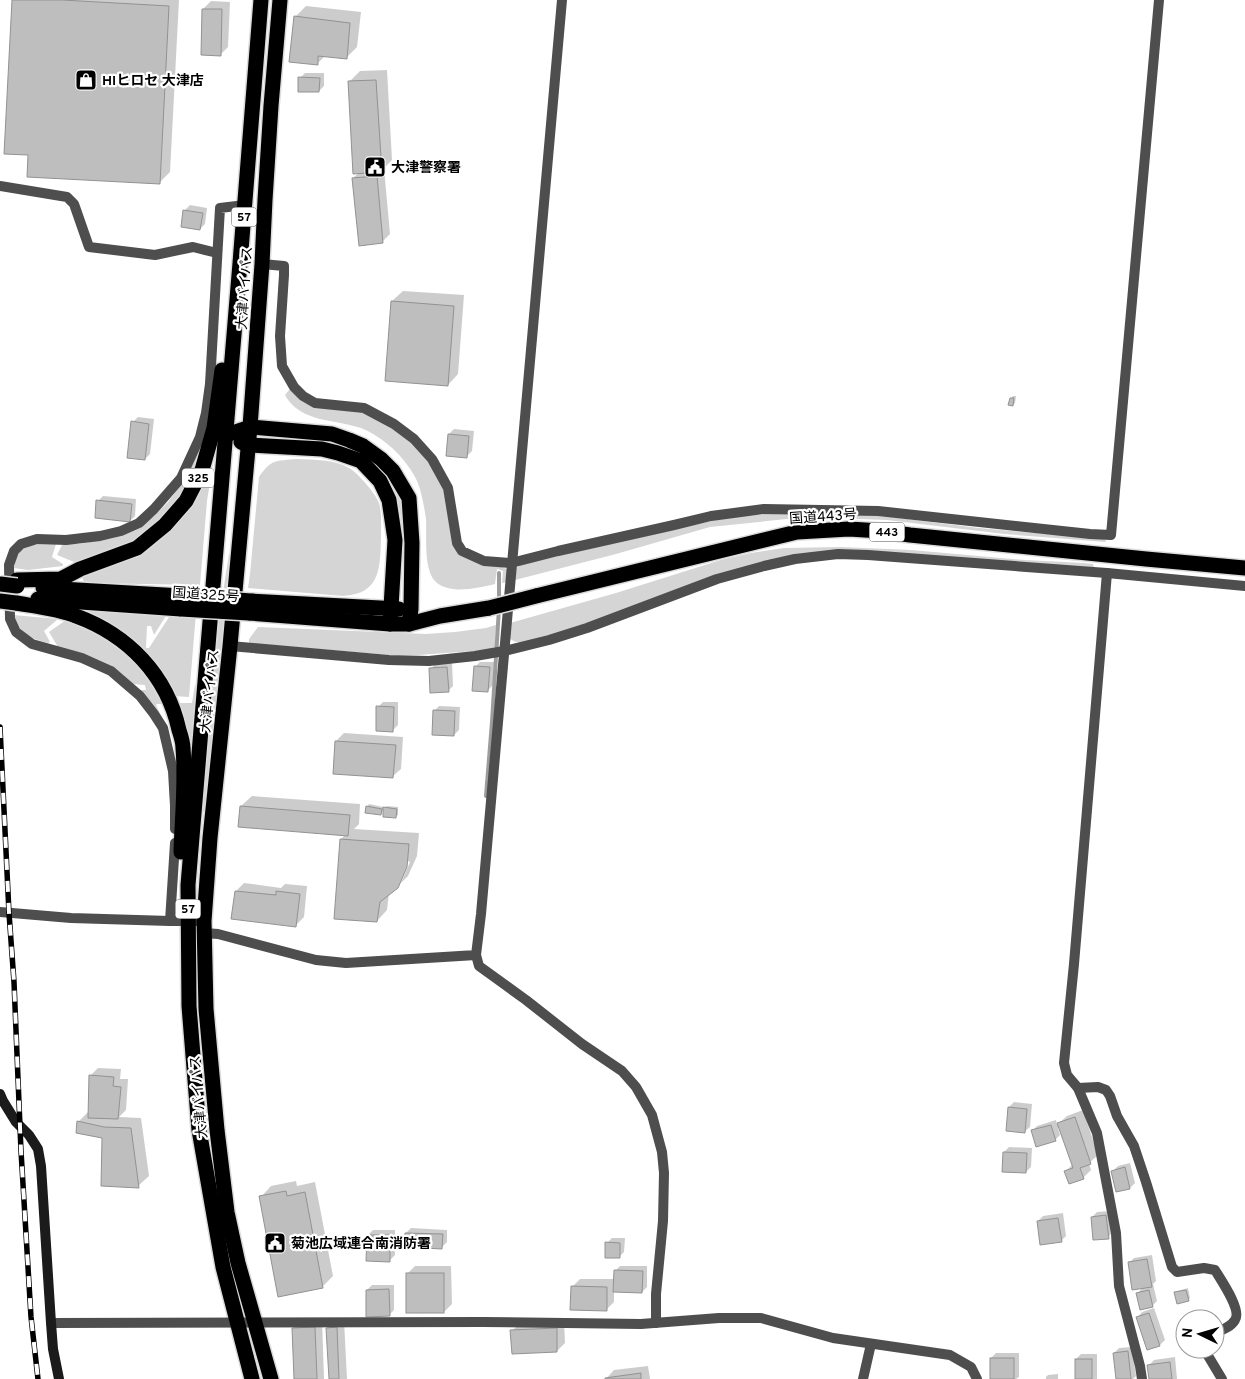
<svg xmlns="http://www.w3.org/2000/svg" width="1245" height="1379" viewBox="0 0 1245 1379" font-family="Overpass,'Noto Sans JP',sans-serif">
	<rect width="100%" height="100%" fill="#fff"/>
	<!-- green -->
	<g fill="#d5d5d5">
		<path d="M289,390H291L377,417L413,442L428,460L443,488L448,502L457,549L507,569V582L502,583L503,571L497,569L495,584C478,588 450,595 436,582C423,570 427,536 426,519C425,511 423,501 421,493C419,483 414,474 408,466C397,450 379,435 361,428C334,419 303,423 286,397L285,395Z"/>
		<path d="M204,436L199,464L179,503L137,542L79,564L57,555L62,545L66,543L79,544L113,538L134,530L154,516L168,502L183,482Z"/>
		<path d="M217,437L207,501L200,585L85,583L83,580L82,576L168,530Z"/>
		<path d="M290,437L336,441L361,453L382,468L396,489L404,511L405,563H403L401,519L398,503L389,485L379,470L310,442L290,439Z"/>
		<path d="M297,459C314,460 334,459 349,468C358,473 376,494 379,503C382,513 381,527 381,538C380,567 381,594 343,596L248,588L250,574L259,477C271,459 276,461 297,459Z"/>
		<path d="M798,513H845L890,517L979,528L1105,539L1106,542L1004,534L887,520L806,517L710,527L616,554L515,580L516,568L522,564L720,519L738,516Z"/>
		<path d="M51,543L56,544L52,557L63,564V566L28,570L14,568C18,541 30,547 51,543Z"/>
		<path d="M841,547L911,550L1025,560L1084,563L1093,564L1094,567L1092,568L819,552L560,633C546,637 522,648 510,639V623L616,593L724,559L751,553L784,548Z"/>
		<path d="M229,554L231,555L205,809L203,812L201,807L219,618Z"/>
		<path d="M72,606L169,611L154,635L151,626H147L146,648H149L173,611L196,613L189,697L173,696L157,670Z"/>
		<path d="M13,615L58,619L44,631L50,642L48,643C27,637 22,635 13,615Z"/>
		<path d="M66,620C96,630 123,648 143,673C150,682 156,693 162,702L161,704H157L156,705L163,720L140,690H146L145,685L133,684L112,666L99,660L84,654L58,647L49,632Z"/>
		<path d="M496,625L495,647L488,650L418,655H390L249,643V639L258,627L426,634L455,632L486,628Z"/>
		<path d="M195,685L197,686L190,763L177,703H192Z"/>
	</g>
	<!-- shadow -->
	<g fill="#0003">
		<path d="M13,0H179L170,172L159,183L29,154Z"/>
		<path d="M211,1L230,2L228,47L221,54L203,9Z"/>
		<path d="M306,6L361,12L357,47L346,58L325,56L317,64L295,17Z"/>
		<path d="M387,70L392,160L384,168L390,234L382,242L353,178L360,172L349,82L360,71Z"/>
		<path d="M305,73H324V86L319,91L300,78Z"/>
		<path d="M190,205L207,208L205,224L200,229L185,210Z"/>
		<path d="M403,291L464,295L458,374L448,385L392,301Z"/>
		<path d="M1013,396H1016L1015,403L1013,405L1011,398Z"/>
		<path d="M138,417L154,419L150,454L145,459L133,422Z"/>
		<path d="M454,429L474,431L472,451L467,456L449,434Z"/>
		<path d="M103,496L136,499L135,516L130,521L98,501Z"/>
		<path d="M480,662H494L493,685L488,690L475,667Z"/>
		<path d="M436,663H452L453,686L448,691L431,669Z"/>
		<path d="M383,702H398V725L393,730L378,707Z"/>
		<path d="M439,706L460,707L459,730L454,735L434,711Z"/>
		<path d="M344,733L403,737L401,769L393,776L336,741Z"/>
		<path d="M252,796L360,804L359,824L354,829L419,833L417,856L408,876L401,883L410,862L408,861L398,885L389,893L387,910L377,921L336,918L341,839L346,834L241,806Z"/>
		<path d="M369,804L383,807V810L387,806L398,807V815L395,817L385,809L380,813L367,807Z"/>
		<path d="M244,883L281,888L285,884L307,886L304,917L296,925L236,891Z"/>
		<path d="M98,1068L121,1069L120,1079H128L126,1110L119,1117L141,1118L149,1176L138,1186L103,1137L78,1122L89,1111L90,1076Z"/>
		<path d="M1014,1102L1032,1104L1030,1127L1024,1132L1009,1107Z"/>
		<path d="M1083,1110L1098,1155L1089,1163L1091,1170L1083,1178L1066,1171L1073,1164L1060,1128H1058L1060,1135L1055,1140L1032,1131L1037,1126L1056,1120L1057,1125L1067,1116Z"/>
		<path d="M1009,1147L1032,1148L1031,1167L1026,1172L1004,1152Z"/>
		<path d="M1130,1163L1135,1183L1130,1188L1117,1191L1113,1171L1118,1166Z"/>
		<path d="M296,1181L297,1186L315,1182L333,1276L322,1287L261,1197L271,1186Z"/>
		<path d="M1111,1211L1113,1232L1108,1237L1092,1217L1097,1212Z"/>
		<path d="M1063,1213L1066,1236L1061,1241L1038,1221L1043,1216Z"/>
		<path d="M411,1228L447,1230V1242L442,1247L406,1233Z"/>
		<path d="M373,1230H395V1255L390,1260L368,1235Z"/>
		<path d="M612,1238H625L624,1252L619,1257L607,1243Z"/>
		<path d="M1152,1255L1156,1281L1153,1284L1157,1301L1152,1306L1137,1294L1143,1287L1129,1263L1134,1258Z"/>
		<path d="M415,1266H451L452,1304L444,1312L407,1274Z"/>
		<path d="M620,1266H647V1287L642,1292L614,1291V1302L606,1310L572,1287L580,1279H615V1271Z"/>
		<path d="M372,1285H394V1310L389,1315L367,1290Z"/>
		<path d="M1188,1288L1190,1298L1188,1300L1176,1293L1178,1291Z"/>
		<path d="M1154,1308L1165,1340L1160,1345L1148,1349L1137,1318L1142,1312Z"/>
		<path d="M322,1320L324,1379H295L293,1328L301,1321Z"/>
		<path d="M335,1320H344L347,1379H330L327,1328Z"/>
		<path d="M564,1321L565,1343L557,1351L512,1331L520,1323Z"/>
		<path d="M1132,1347L1136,1376L1133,1379H1118L1114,1353L1119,1348Z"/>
		<path d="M996,1353H1019V1377L1016,1379H991V1358Z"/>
		<path d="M1081,1354H1097V1379H1077L1076,1359Z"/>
		<path d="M1175,1357L1177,1379H1151L1149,1365L1154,1360Z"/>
		<path d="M648,1366L650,1379H606L614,1370Z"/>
		<path d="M1058,1374V1379H1046V1377L1048,1375Z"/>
	</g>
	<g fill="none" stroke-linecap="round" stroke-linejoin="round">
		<!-- stream -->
		<g stroke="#9c9c9c" stroke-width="4">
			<path d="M499,573V601"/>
			<path d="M486,796L492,722L499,608"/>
		</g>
	</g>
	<!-- building -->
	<g fill="#bebebe" stroke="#929292">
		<path d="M12,0H62L169,6L160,184L27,177L28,155L4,154Z"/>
		<path d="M202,9H222L221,56L201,55Z"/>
		<path d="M294,16L350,23L347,59L318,56V65L289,62Z"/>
		<path d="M298,77L320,78L319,92H298Z"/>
		<path d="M376,80L382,172L353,174L348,81Z"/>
		<path d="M377,176L383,243L359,246L352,178Z"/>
		<path d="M183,210L203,213L200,230L181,227Z"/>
		<path d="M391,301L454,306L448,386L385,381Z"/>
		<path d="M1010,398H1014L1013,406L1008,405Z"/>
		<path d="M131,421L149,424L145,460L127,458Z"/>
		<path d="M448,434L469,436L467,458L446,456Z"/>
		<path d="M96,500L132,504L130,522L95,518Z"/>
		<path d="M474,666L490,667L488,692L472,691Z"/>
		<path d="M447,667L449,692L430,693L429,668Z"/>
		<path d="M376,706L394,707L393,732L376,731Z"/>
		<path d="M433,710L455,711L454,736L432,735Z"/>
		<path d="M335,741L396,745L393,778L333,774Z"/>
		<path d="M240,806L350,815L348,836L238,827Z"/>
		<path d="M366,806L382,809L381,815L365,813Z"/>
		<path d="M383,807L397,809L396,818L383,817Z"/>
		<path d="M340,839L409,844L407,867L398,888L380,902L377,922L334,919Z"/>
		<path d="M235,891L276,895V891L300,894L296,927L231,919Z"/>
		<path d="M89,1075L114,1077L113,1086L121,1087L118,1119L88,1118Z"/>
		<path d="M1008,1107L1027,1109L1025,1133L1006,1131Z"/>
		<path d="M1075,1117L1091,1164L1080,1168L1084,1179L1069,1184L1064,1171L1073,1168L1057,1123Z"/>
		<path d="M77,1121L104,1127L131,1128L139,1188L101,1186L102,1138L76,1133Z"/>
		<path d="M1051,1125L1056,1141L1036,1147L1031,1130Z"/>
		<path d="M1003,1152L1027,1153L1026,1173L1002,1172Z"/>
		<path d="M1125,1167L1130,1189L1116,1192L1111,1171Z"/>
		<path d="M286,1191L287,1196L305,1192L323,1288L278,1297L259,1196Z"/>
		<path d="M1106,1215L1109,1239L1093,1240L1091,1217Z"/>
		<path d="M1058,1218L1062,1242L1040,1245L1037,1221Z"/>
		<path d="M405,1233L443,1234L442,1249L404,1247Z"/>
		<path d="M367,1235H390V1262L366,1261Z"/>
		<path d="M605,1242L620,1243V1258H605Z"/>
		<path d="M1147,1259L1152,1287L1132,1290L1128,1262Z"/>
		<path d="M614,1270L643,1271L642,1293L613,1292Z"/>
		<rect x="406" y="1273" width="38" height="40"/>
		<path d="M571,1286L607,1287V1311L570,1310Z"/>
		<path d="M389,1289L390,1316L366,1317V1290Z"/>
		<path d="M1149,1290L1153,1307L1140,1310L1136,1293Z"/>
		<path d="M1186,1290L1189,1301L1177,1304L1174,1292Z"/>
		<path d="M1149,1313L1160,1346L1147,1350L1136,1317Z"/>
		<path d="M315,1327L317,1379H294L292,1328Z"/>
		<path d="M337,1327L339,1379H329L326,1328Z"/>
		<path d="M557,1328V1352L512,1354L510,1330Z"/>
		<path d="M1128,1351L1131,1379H1116L1113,1353Z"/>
		<rect x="990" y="1358" width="24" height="21"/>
		<rect x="1075" y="1359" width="17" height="20"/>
		<path d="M1170,1362L1172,1379H1149L1147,1365Z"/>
		<path d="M641,1373V1379H605V1378Z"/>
	</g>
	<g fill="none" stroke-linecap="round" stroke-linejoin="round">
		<!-- highway casing -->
		<g stroke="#dbdbdb" stroke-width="18">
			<g id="highway">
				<path d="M226,435L250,427L332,434L349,440L363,446L381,459L393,471L409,498L412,543L411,609L409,624"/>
				<path d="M241,442L248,445L322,449L338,453L361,461L380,481L389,500L395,540L390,624"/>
				<path d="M17,580L61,579L80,569L137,548L165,525L186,501L202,470L214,428L222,370"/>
				<path d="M43,588L182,596"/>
				<path d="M536,596L797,532L849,529L881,531L910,535L1146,559L1245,568"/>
				<path d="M38,599L181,609"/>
				<path d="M251,601L399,609"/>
				<path d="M16,603C33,606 59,609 76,616C128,635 167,675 179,730C181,736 183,742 183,748C186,783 182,817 181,852"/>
				<path d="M249,613L390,624H409L440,616L489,608"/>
				<path d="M252,1379L223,1267L199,1130L189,1006L188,885L240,263L261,0"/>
				<path d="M271,1379L238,1263L227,1212L217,1130L206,1009L204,921L210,838L230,646L250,427L262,264L265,200L271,106L280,0"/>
			</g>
		</g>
		<!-- street -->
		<g stroke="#4e4e4e" stroke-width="10">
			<path d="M0,186L67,197L74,204L89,247L155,255L193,247L217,253"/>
			<path d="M262,264L284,266V275L280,336L282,366L294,387L303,396L315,403L364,408L394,424L414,439L432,459L448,488L457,543L462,551L484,561L511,563L558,551L674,525L711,516L764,509L878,511L1090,534L1111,535L1159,0"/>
			<path d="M1107,573L1074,964L1064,1063L1067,1075L1078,1088L1097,1133L1116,1233L1119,1286L1140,1366L1142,1379"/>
			<path d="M230,646L389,660L429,661L475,656L504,651L549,640L587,628L717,579L764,566L795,559L838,554L868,555L1107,573L1245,586"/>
			<path d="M175,829V806L173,771L163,728L154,714L140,696L111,671L82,658L32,644L16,632L10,619L9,565L14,551L21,544L37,539L66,540L100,536L121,531L139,523L154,509L181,478L200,437L206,413L210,384L220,208L245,205"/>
			<path d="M175,843L170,921H204"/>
			<path d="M0,912L71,918L170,921"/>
			<path d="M204,933L218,934L316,960L346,963L476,955L481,914L562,0"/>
			<path d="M476,955L479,966L526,1000L582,1044L622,1071L636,1087L652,1115L662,1152L664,1173L663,1221L656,1294V1323"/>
			<path d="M1078,1088L1098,1087L1106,1090L1110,1096L1117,1116L1134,1146L1146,1182L1172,1267L1177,1272L1204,1268L1215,1270C1221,1280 1242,1310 1235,1320C1231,1327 1222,1330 1215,1333"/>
			<path d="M51,1323L483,1322L641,1324L719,1318H761L833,1338L950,1355L971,1367L977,1379"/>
			<path d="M1204,1349L1222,1379"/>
			<path d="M863,1379L871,1344"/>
		</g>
		<!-- secondary -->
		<path stroke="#1b1b1b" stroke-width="10" d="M0,1094L3,1101L16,1122L29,1135L38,1149L41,1166L51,1323L53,1349L59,1379"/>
		<!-- highway -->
		<use href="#highway" stroke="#000" stroke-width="15"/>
		<!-- rail casing -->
		<g stroke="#000" stroke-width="5.5">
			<path id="rail" d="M0,727L9,913L14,982L21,1151L31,1317L38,1379"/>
		</g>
		<!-- rail -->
		<use href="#rail" stroke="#fff" stroke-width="4" stroke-dasharray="11" stroke-linecap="butt"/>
		<!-- highway-bridge casing -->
		<g stroke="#dbdbdb" stroke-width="18" stroke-linecap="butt">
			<g id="highway-bridge">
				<path d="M0,584L17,586"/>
				<path d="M182,596L251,601"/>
				<path d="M0,601L16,603"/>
				<path d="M489,608L536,596"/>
				<path d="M181,609L249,613"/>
			</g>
		</g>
		<!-- highway-bridge -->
		<use href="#highway-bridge" stroke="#000" stroke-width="15"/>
	</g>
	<!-- icons -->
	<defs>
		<g id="shop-square" transform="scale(1.125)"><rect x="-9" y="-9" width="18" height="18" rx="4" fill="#000" stroke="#fff"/><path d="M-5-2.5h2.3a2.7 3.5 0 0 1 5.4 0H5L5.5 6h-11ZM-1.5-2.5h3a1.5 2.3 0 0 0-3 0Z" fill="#fff"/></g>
		<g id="civic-square" transform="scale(1.125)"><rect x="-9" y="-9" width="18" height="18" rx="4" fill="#000" stroke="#fff"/><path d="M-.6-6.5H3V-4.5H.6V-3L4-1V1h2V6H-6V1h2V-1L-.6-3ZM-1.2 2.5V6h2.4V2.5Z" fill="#fff"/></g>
	</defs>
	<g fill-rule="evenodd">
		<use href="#shop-square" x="86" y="80"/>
		<use href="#civic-square" x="375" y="167"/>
		<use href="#civic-square" x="275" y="1243"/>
	</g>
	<g text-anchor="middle" stroke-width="4.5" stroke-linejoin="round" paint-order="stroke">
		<!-- shield labels -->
		<g fill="#fff" stroke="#4c4c4c" stroke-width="1">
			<rect x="231.5" y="207.5" width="25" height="19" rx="4"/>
			<rect x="182" y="468.5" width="32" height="19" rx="4"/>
			<rect x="869.5" y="522.5" width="35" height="19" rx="4"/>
			<rect x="175.5" y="899.5" width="25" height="19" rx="4"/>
		</g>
		<g font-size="12" font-weight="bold" fill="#000">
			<text x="244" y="221">57</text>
			<text x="198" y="482">325</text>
			<text x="887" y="536">443</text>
			<text x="188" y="913">57</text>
		</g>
		<!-- poi labels -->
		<g font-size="14" font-weight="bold" fill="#000" stroke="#fff" text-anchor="start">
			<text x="102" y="85">HIヒロセ 大津店</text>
			<text x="391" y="172">大津警察署</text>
			<text x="291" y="1248">菊池広域連合南消防署</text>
		</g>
		<!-- street labels -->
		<g font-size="14" fill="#000" stroke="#fff">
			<text transform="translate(244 288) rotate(-86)" y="5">大津バイパス</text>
			<text transform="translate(823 516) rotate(-4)" y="5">国道443号</text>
			<text transform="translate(206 594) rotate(4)" y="5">国道325号</text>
			<text transform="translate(209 691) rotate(-84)" y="5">大津バイパス</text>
			<text transform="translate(198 1097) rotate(-95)" y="5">大津バイパス</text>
		</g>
	</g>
	<!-- north arrow -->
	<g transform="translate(1200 1334) rotate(275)"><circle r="24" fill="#ffffff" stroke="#999999"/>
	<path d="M0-4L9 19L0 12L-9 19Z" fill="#000000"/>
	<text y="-8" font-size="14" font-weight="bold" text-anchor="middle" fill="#000000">N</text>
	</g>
</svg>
